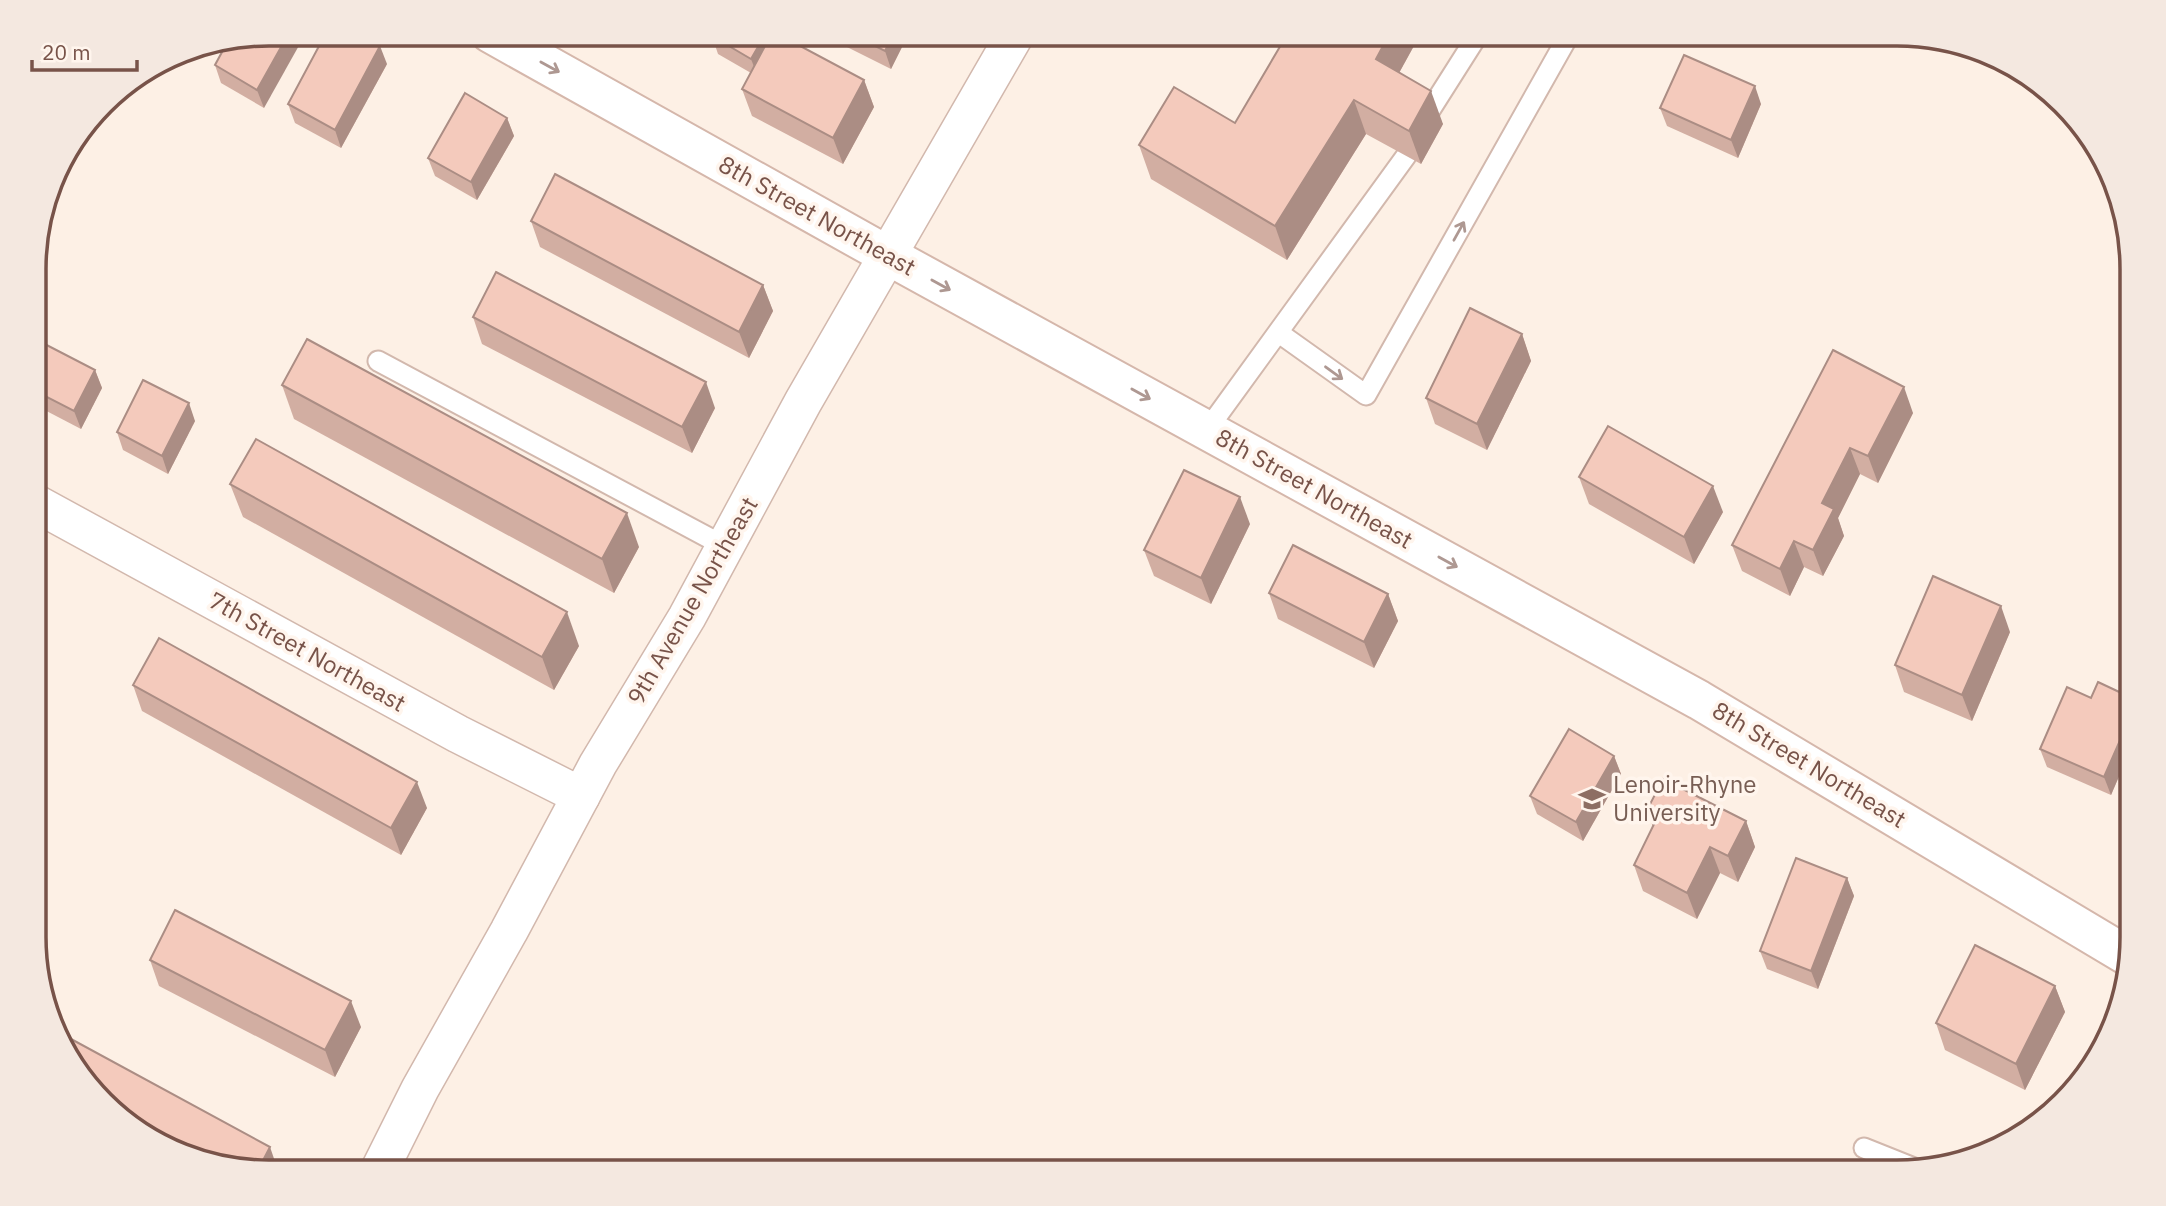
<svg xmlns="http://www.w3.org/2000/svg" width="2166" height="1206" viewBox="0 0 2166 1206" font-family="'IBM Plex Sans',sans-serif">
	<rect width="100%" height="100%" fill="#fdf0e5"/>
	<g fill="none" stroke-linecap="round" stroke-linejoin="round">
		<!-- lane casing -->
		<g stroke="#d2b8ad" stroke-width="23">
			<g id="lane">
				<path d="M1427,115L1479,33"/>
				<path d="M1279,333L1366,395L1570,33"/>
				<path d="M378,361L726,547"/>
				<path d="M1207,430L1406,156"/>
				<path d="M1864,1148L1919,1170"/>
			</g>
		</g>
		<!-- street casing -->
		<g stroke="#d2b8ad" stroke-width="40">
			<g id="street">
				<path d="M35,503L458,734L581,796"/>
				<path d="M378,1173L420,1089L509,931L598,764L687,617L803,402L1016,33"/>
			</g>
		</g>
		<!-- secondary casing -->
		<g stroke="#d5b7ab" stroke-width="42">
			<path id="secondary" d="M490,33L887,255L1699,700L2131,958"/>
		</g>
		<!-- lane -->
		<use href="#lane" stroke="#fff" stroke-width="19"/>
		<!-- street -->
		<use href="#street" stroke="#fff" stroke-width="37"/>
		<!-- secondary -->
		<use href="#secondary" stroke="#fff" stroke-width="38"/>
	</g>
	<!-- wall -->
	<g fill="#d2aea2">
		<path d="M269,33L264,108L221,83L215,65Z"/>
		<path d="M635,33H661L656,44Z"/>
		<path d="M825,33H909L891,69L827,37Z"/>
		<path d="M1257,33H1421L1399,73L1443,124L1421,164L1366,134L1287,260L1151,179L1139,145L1235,123L1280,46Z"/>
		<path d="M712,36L864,80L874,107L843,164L752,116L742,89L751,73L718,54Z"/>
		<path d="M387,64L341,148L295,123L288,104Z"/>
		<path d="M1761,104L1738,158L1667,126L1660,108Z"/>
		<path d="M507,118L514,136L477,200L435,176L428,158Z"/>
		<path d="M531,221L763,285L773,311L749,358L540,247Z"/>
		<path d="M473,317L715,408L692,453L482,344Z"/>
		<path d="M1522,334L1531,361L1487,450L1435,424L1426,398Z"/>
		<path d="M35,339L95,370L102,388L81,429L35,405Z"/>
		<path d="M1833,350L1913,413L1878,483L1860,474L1838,518L1844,536L1823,576L1804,567L1790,596L1742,571L1732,545Z"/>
		<path d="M282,385L639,547L614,593L294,419Z"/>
		<path d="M195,421L168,474L123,450L117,432Z"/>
		<path d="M1579,477L1723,512L1694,564L1589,504Z"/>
		<path d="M230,484L579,646L554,690L243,517Z"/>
		<path d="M1250,524L1211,604L1154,576L1144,550Z"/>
		<path d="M1269,593L1388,594L1398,621L1374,668L1278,619Z"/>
		<path d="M2010,632L1972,721L1904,692L1895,665Z"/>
		<path d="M133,685L427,808L401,855L142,711Z"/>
		<path d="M2091,698H2132V746L2111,795L2047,767L2040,749Z"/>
		<path d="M1614,756L1621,774L1583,841L1537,814L1530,796Z"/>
		<path d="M1647,810L1746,821L1755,847L1738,882L1720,873L1697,919L1643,891L1634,865L1653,827Z"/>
		<path d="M1847,878L1854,896L1818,989L1767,969L1760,951Z"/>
		<path d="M150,960L361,1027L335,1077L159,986Z"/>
		<path d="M2055,986L2065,1012L2025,1090L1945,1050L1936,1023Z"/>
	</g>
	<!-- shaded-wall -->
	<g fill="#ab8d84">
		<path d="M289,33H306L264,108L257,90Z"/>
		<path d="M652,33H661L656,44Z"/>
		<path d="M766,33H777L758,77L751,59Z"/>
		<path d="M894,33H909L891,69L885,51Z"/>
		<path d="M1390,33H1421L1388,93L1376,59Z"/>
		<path d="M380,46L387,64L341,148L335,130Z"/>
		<path d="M864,80L874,107L843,164L833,138Z"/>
		<path d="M1755,86L1761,104L1738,158L1731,140Z"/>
		<path d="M1431,91L1443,124L1421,164L1409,131Z"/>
		<path d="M1354,100L1366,134L1287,260L1275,226Z"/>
		<path d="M507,118L514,136L477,200L471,182Z"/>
		<path d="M763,285L773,311L749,358L739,332Z"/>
		<path d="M1522,334L1531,361L1487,450L1477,424Z"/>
		<path d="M95,370L102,388L81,429L74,411Z"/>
		<path d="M706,382L715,408L692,453L682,427Z"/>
		<path d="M1904,387L1913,413L1878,483L1868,456Z"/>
		<path d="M189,403L195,421L168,474L162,456Z"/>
		<path d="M1850,448L1860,474L1838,518L1844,536L1823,576L1813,550L1822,503Z"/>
		<path d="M1713,486L1723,512L1694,564L1684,537Z"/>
		<path d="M1240,497L1250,524L1211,604L1201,578Z"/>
		<path d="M627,513L639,547L614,593L602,559Z"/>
		<path d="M1794,541L1804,567L1790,596L1780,569Z"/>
		<path d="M35,584L38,591L35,599Z"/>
		<path d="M1388,594L1398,621L1374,668L1364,642Z"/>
		<path d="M2001,606L2010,632L1972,721L1962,695Z"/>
		<path d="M567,612L579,646L554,690L542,657Z"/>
		<path d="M2132,713V746L2111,795L2104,777Z"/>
		<path d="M1614,756L1621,774L1583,841L1576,822Z"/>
		<path d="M417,782L427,808L401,855L391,828Z"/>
		<path d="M1746,821L1755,847L1738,882L1728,856Z"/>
		<path d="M1710,847L1720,873L1697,919L1687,893Z"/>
		<path d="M1847,878L1854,896L1818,989L1811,971Z"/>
		<path d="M2055,986L2065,1012L2025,1090L2016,1064Z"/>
		<path d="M351,1001L361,1027L335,1077L325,1050Z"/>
		<path d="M270,1147L279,1173H268L258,1170Z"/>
	</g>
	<!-- building -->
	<g fill="#f4cabc" stroke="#ab8d84" stroke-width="2">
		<path d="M269,33H289L257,90L215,65L228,41Z"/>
		<path d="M326,33H357L380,46L335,130L288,104Z"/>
		<path d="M713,33H766L751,59L712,36Z"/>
		<path d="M772,33H776L864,80L833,138L742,89Z"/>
		<path d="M849,33H894L885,51Z"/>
		<path d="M1288,33H1390L1376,59L1431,91L1409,131L1354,100L1275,226L1139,145L1174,87L1235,123Z"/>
		<path d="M1684,55L1755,86L1731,140L1660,108Z"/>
		<path d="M465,93L507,118L471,182L428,158Z"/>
		<path d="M555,174L763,285L739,332L531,221Z"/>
		<path d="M496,272L706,382L682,427L473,317Z"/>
		<path d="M1470,308L1522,334L1477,424L1426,398Z"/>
		<path d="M35,339L95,370L74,411L35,391Z"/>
		<path d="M307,339L627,513L602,559L282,385Z"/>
		<path d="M1833,350L1904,387L1868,456L1850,448L1822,503L1834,509L1813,550L1794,541L1780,569L1732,545Z"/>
		<path d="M143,380L189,403L162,456L117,432Z"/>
		<path d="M1608,426L1713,486L1684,537L1579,477Z"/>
		<path d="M256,439L567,612L542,657L230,484Z"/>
		<path d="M1184,470L1240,497L1201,578L1144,550Z"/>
		<path d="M1293,545L1388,594L1364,642L1269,593Z"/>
		<path d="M1933,576L2001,606L1962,695L1895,665Z"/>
		<path d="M159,638L417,782L391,828L133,685Z"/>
		<path d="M2098,682L2132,698V713L2104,777L2040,749L2067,687L2091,698Z"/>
		<path d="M1569,729L1614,756L1576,822L1530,796Z"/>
		<path d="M1663,779L1746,821L1728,856L1710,847L1687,893L1634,865L1658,816L1647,810Z"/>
		<path d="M1796,858L1847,878L1811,971L1760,951Z"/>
		<path d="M175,910L351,1001L325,1050L150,960Z"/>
		<path d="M1975,945L2055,986L2016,1064L1936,1023Z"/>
		<path d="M60,1033L270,1147L258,1170L151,1141L73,1068Z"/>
	</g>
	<!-- one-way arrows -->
	<defs><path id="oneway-shaft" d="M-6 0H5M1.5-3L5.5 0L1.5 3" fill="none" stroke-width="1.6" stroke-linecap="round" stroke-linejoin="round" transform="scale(1.75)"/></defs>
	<g stroke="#ae9892">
		<use href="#oneway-shaft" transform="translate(550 67) rotate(29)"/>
		<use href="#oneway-shaft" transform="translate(1459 231) rotate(-61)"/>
		<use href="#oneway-shaft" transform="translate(941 285) rotate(29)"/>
		<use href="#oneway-shaft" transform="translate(1334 373) rotate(36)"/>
		<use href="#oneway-shaft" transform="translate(1141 394) rotate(29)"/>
		<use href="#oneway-shaft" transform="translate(1448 562) rotate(29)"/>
	</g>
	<!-- icons -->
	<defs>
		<g id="university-bare" transform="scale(2.1)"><path d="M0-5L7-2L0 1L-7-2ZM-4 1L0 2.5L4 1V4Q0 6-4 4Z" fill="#8d6e63" stroke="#fff5ed" stroke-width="2.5" paint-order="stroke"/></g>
	</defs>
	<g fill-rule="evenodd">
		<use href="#university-bare" x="1592" y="799"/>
	</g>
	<g text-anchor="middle" stroke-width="7" stroke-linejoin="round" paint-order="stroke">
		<!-- street labels -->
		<g font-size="24" fill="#785349" stroke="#fff5ed">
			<text transform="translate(817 216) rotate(29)" y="8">8th Street Northeast</text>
			<text transform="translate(1314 489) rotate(29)" y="8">8th Street Northeast</text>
			<text transform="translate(693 601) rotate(-60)" y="8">9th Avenue Northeast</text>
			<text transform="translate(307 652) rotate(29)" y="8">7th Street Northeast</text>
			<text transform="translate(1809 765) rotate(31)" y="8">8th Street Northeast</text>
		</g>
		<!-- education labels -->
		<g font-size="24" fill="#785e54" stroke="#fff5ed" text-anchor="start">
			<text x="1613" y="793">Lenoir-Rhyne<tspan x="1613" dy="28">University</tspan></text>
		</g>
	</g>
	<!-- crop -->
	<path d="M0 0H2166V1206H0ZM269 46H1897A223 223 0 0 1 2120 269V937A223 223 0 0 1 1897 1160H269A223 223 0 0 1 46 937V269A223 223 0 0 1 269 46Z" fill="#f4e8e0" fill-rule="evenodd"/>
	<path fill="none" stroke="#785349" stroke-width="3.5" d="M269 46H1897A223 223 0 0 1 2120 269V937A223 223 0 0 1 1897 1160H269A223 223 0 0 1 46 937V269A223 223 0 0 1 269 46Z"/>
	<!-- scale -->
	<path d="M32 60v10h105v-10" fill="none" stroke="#785349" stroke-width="3.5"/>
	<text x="42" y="60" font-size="21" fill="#785349" stroke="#fff5ed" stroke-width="5" paint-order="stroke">20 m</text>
</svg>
